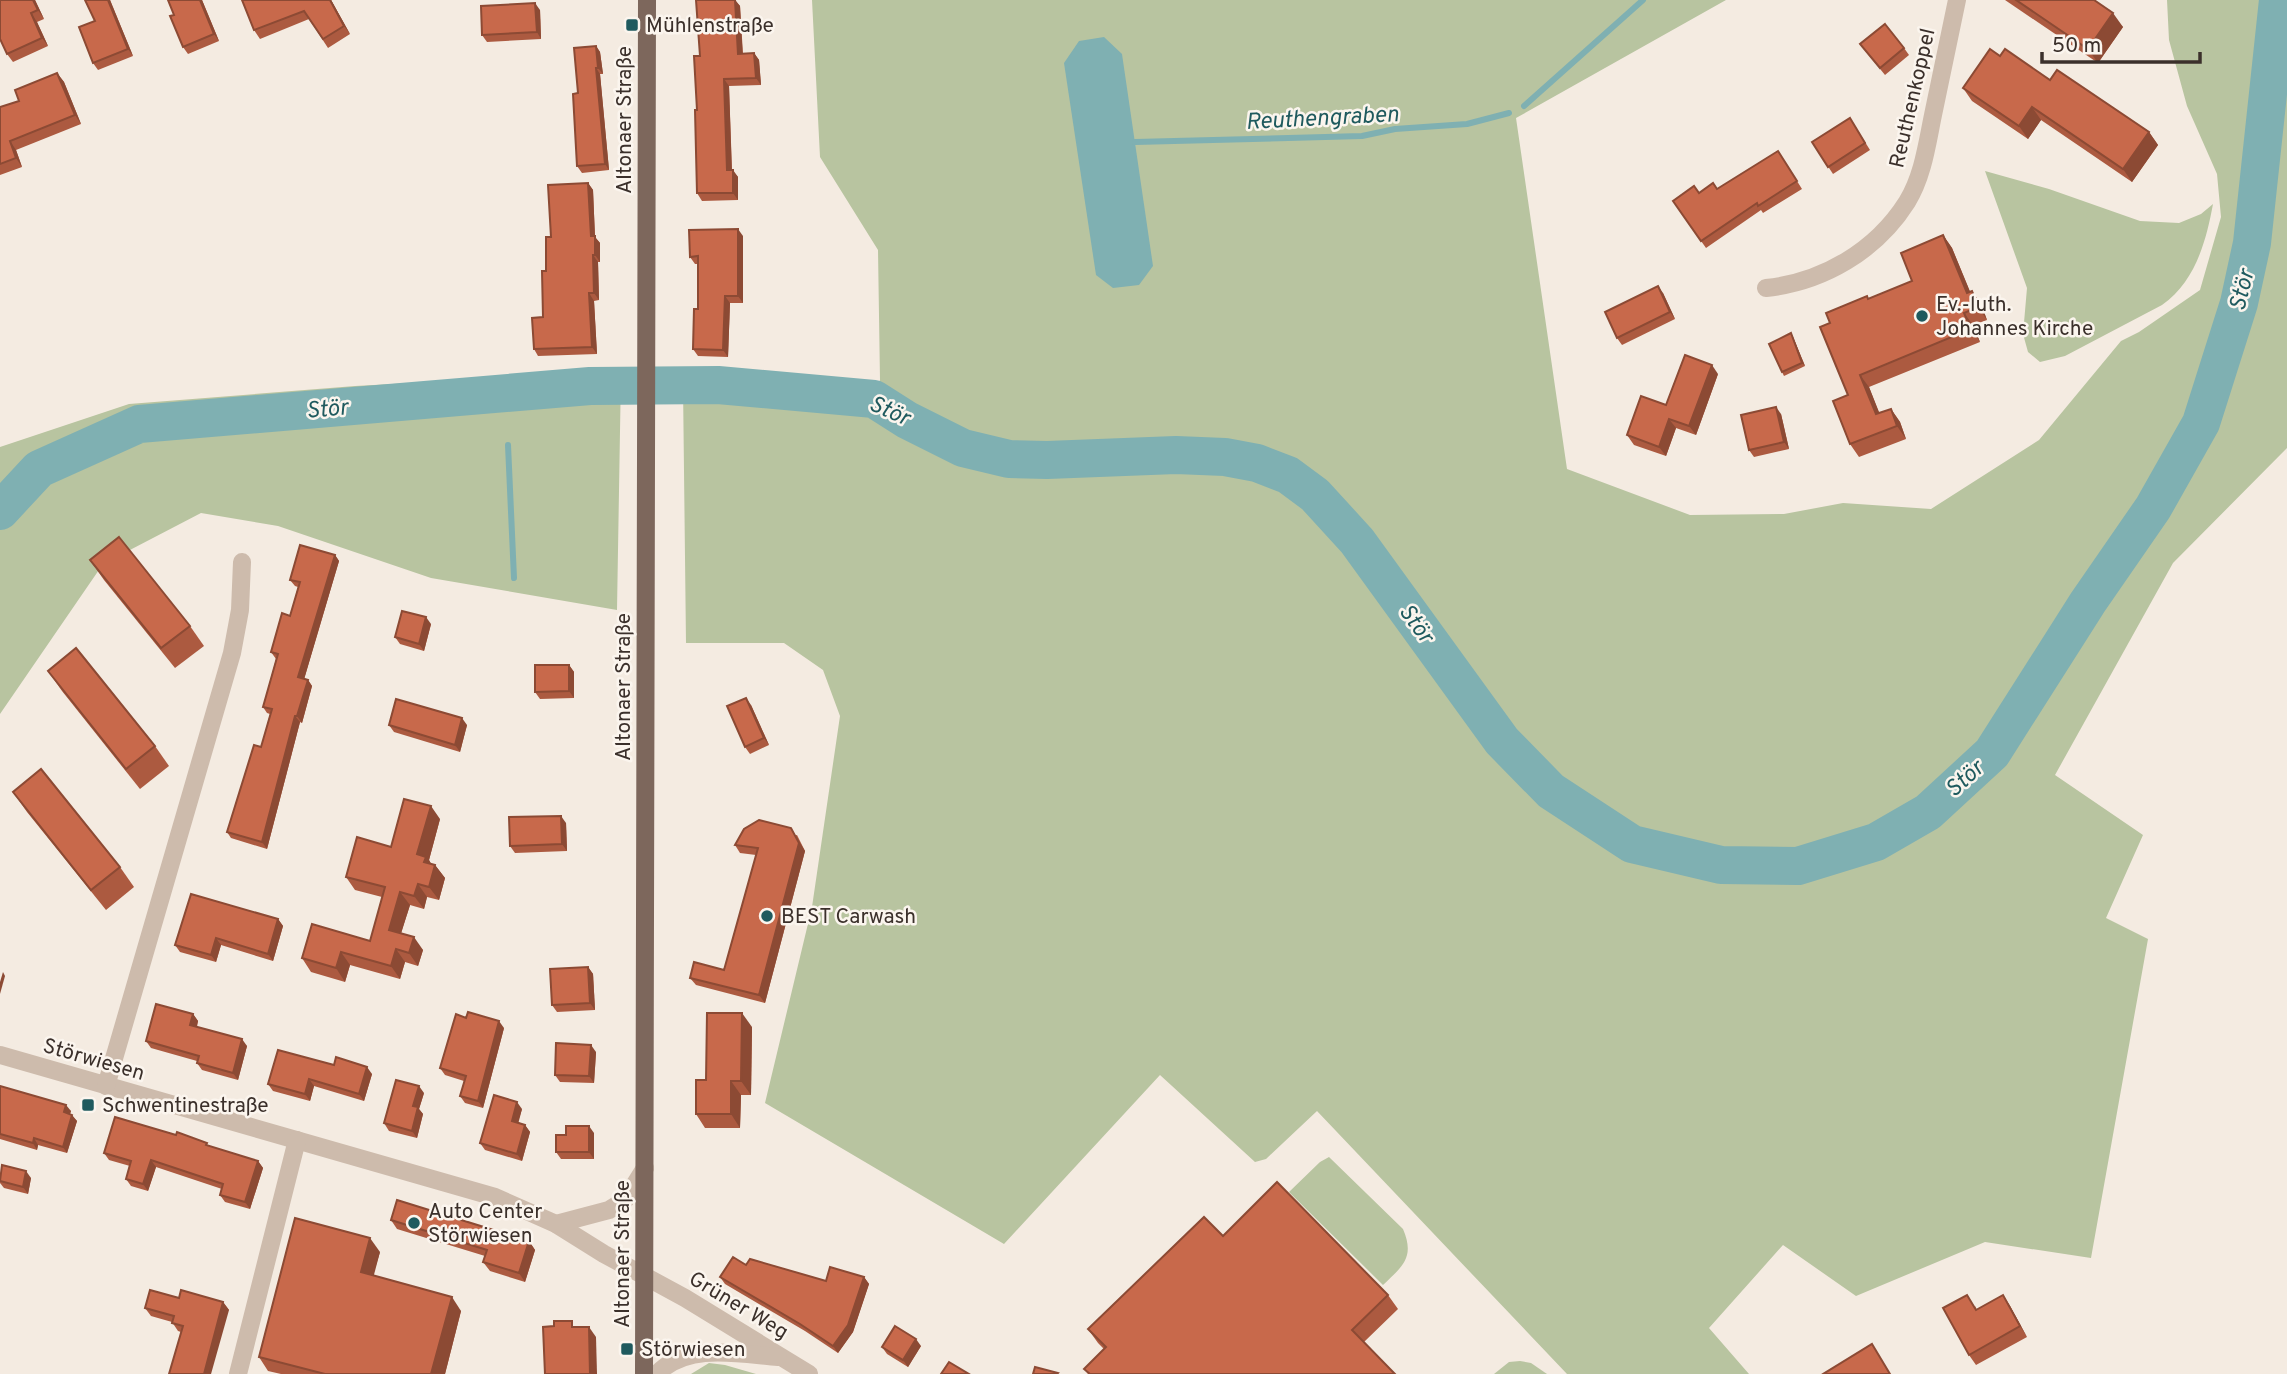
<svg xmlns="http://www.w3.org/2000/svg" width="2287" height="1374" viewBox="0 0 2287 1374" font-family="Overpass,sans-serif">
	<rect width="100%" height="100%" fill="#f4ebe1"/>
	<!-- green -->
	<g fill="#b8c4a0">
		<path d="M812,0H1726L1516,118L1567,469L1690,515L1784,514L1843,503L1931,509L2039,440L2121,341L2139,332L2200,290L2221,217L2217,174L2187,106L2169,40L2167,0H2287V448L2173,563L2055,775L2143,835L2106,918L2148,939L2091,1258L1985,1242L1856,1296L1783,1245L1709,1328L1749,1374H1567L1317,1111L1266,1159L1255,1162L1160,1075L1004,1244L765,1103L812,907L840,716L823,670L784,643H686L683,385H718L874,398L880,380L878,250L820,157Z"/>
		<path d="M1985,171L2049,189L2140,221L2179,223L2201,214L2213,204C2206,242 2195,282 2162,305L2065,356L2040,362L2028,352L2023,334L2027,288Z"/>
		<path d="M621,372L617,610L431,578L278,526L201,513L103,564L0,714V447L129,404L355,386Z"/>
		<path d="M1329,1157L1403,1229C1415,1257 1403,1266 1383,1285L1289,1192L1320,1162Z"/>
		<path d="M1520,1361L1531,1363L1547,1374H1494L1509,1362Z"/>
		<path d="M709,1363L725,1365L756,1374H691Z"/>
	</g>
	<!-- water -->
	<path fill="#7fb0b2" d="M1104,37L1122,54L1153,266L1139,285L1113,288L1096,275L1064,63L1079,41Z"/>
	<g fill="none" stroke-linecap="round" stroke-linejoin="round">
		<!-- stream -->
		<g stroke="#7fb0b2" stroke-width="6">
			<path d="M1524,106L1643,0"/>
			<path d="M1135,142L1362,136L1395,129L1467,124L1509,113"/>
			<path d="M508,445L514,578"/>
		</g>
		<!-- river -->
		<path stroke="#7fb0b2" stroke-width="38" d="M0,511L39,469L139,424L590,386L718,385L874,399L907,420L963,448L1009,459L1047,460L1176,455L1225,457L1257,463L1288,475L1315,495L1357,541L1502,741L1551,791L1632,844L1721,865L1798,866L1876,842L1928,812L1992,753L2088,602L2153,508L2201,423L2239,303L2252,243L2278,0"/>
		<!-- minor -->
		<g stroke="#cdbbac" stroke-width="18">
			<path d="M1766,288C1823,282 1876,251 1907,202C1923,176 1927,144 1933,115C1941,77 1949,38 1957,0"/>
			<path d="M0,1055L495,1197L556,1224L604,1254L685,1298L809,1374"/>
			<path d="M106,1086L232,653L240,610L242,562"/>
			<path d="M556,1224L609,1210L625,1200L645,1168"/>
			<path d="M238,1374L297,1140"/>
			<path d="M657,1374C687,1342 740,1354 778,1357"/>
		</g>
		<!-- major -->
		<path stroke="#7d675c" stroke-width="18" d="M644,1374L647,0"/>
	</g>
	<!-- wall -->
	<g fill="#ac5a40">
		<path d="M35,0L44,19L37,22L48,46L13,62L7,54Z"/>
		<path d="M110,0L133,56L98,70L93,63L95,21Z"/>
		<path d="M168,0H202L219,41L188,54L183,47L174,15Z"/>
		<path d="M242,0H331L350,34L328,48L309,19L260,39L254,30Z"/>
		<path d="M696,0H735L740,6L743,54L754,53L759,60L761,85L729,86L732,170L738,177V200L702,201L697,193V110L700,56Z"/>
		<path d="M2005,0H2094L2123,27L2098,63Z"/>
		<path d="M540,10L541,39L487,42L482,35Z"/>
		<path d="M1860,44L1904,48L1909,55L1885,75Z"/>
		<path d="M596,46L600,52L603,74H600L609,170L582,173L577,166L578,93Z"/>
		<path d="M2000,56L2050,80L2149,132L2158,145L2132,182L2041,120L2028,139L1972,101L1963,88Z"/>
		<path d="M57,73L64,82L81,124L16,150L22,167L0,175V107L19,101Z"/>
		<path d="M1850,118L1870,150L1833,174L1812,142Z"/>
		<path d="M1778,151L1802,189L1763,213L1761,210L1706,248L1673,201L1717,189Z"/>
		<path d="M588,183L593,190L595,237L600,243V262H598L599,300L594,301L597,354L538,356L534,349L543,317L546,271L551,237Z"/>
		<path d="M1943,235L1952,248L1970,292L1972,291L1981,304L1987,320L1973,325L1980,342L1869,387L1879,413L1891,409L1900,422L1906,439L1859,457L1850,444L1848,395L1830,323L1869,299L1912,281Z"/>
		<path d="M743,236V303H730L728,357L698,356L693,349L698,309V264H695L690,257Z"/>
		<path d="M1663,293L1675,319L1622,345L1617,338Z"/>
		<path d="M1793,337L1805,366L1784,376L1782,372Z"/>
		<path d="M1718,374L1696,435L1676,428L1666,456L1634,445L1627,435L1666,405Z"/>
		<path d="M1781,414L1789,449L1754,457L1749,450Z"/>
		<path d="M335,555L339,561L304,679L308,680L312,686L302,723L300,722L267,849L231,838L227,832L261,747L270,714L267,713L263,707L276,659L271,652L290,616L298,587L295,586L290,580Z"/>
		<path d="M90,560L190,626L204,646L175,668L104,580Z"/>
		<path d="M431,624L424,651L400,644L395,637Z"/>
		<path d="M569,665L574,672V698L540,699L535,692Z"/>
		<path d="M48,671L155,746L169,766L140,789L62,691Z"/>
		<path d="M751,705L769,745L750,754L745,747Z"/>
		<path d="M389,725H467L460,752L394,732Z"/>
		<path d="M13,792L120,867L134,887L106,910L27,812Z"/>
		<path d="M440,819L429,860L431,864L435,865L445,878L439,900L427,897L424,909L410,905L401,933L423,950L418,966L405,962L400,979L350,965L345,982L311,972L302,958L370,941L382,897L355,890L346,877L391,847Z"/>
		<path d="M566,823L567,851L515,853L510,846Z"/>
		<path d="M797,835L805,851L765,1003L696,985L690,978L724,970L756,855L740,853L735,845Z"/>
		<path d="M278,919L283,926L273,961L221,945L216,962L180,952L175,945Z"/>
		<path d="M588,967L593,974L595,1010L557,1012L552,1005Z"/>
		<path d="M193,1014L198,1021L197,1027L247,1046L238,1080L202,1070L197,1063V1061L151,1048L146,1041Z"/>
		<path d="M752,1027L751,1095H741L740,1128H705L696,1114L706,1080Z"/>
		<path d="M504,1028L483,1108L465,1103L460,1096L464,1081L445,1075L440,1068Z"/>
		<path d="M596,1052L594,1083L560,1082L555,1075Z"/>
		<path d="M334,1065L372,1074L364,1101L314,1086L310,1101L273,1091L268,1084Z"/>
		<path d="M0,1086L71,1111L70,1114L77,1121L67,1153L38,1145L37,1150L0,1139Z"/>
		<path d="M424,1093L419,1109L423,1114L417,1138L389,1131L384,1123Z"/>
		<path d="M522,1109L518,1122L525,1125L530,1132L522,1161L485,1150L480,1143Z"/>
		<path d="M594,1133V1159H561L556,1152Z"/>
		<path d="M210,1147L258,1161L263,1168L250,1209L225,1202L220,1195L222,1189L156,1167L148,1191L131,1186L126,1179L130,1166L109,1160L104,1153Z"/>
		<path d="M0,1175L31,1178L28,1194L4,1188L0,1183Z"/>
		<path d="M391,1220L529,1241L535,1250L525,1282L490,1271L483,1262L485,1256L397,1229Z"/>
		<path d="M380,1252L373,1275L461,1311L445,1374H281L268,1371L259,1357Z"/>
		<path d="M746,1265L826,1281L864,1277L869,1284L853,1332L838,1353L805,1331L725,1284L720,1277Z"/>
		<path d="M1388,1295L1398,1309L1364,1342L1395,1374H1088L1084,1369L1104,1349L1098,1343L1088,1329Z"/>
		<path d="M2003,1295L2010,1306L2027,1337L1976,1365L1969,1355L1975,1306L1977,1310Z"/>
		<path d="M179,1298L223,1302L229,1310L181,1332L178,1331L172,1322L151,1316L145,1308Z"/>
		<path d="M921,1346L908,1367L887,1354L882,1347Z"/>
	</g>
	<!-- shaded-wall -->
	<g fill="#8c4a34">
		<path d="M33,0H35L44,19L38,10Z"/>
		<path d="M108,0H110L133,56L128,49Z"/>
		<path d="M200,0H202L219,41L214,34Z"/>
		<path d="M330,0H331L350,34L344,26Z"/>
		<path d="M735,0L740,6L743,61L738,54Z"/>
		<path d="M535,3L540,10L541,39L537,32Z"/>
		<path d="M31,13L37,22L48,46L42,38Z"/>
		<path d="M2113,13L2123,27L2098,63L2088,49Z"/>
		<path d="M596,46L600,52L603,74L598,68Z"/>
		<path d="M754,53L759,60L761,85L756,78Z"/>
		<path d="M596,68L600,74L609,170L605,164Z"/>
		<path d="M57,73L64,82L81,124L75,115Z"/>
		<path d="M724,79L729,86L732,177L727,170Z"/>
		<path d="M2032,107L2041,120L2028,139L2019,126Z"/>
		<path d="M2149,132L2158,145L2132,182L2123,169Z"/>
		<path d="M10,141L16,150L22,167L16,158Z"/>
		<path d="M733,170L738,177V200L733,193Z"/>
		<path d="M588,183L593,190L595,237L600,243V262L595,255L591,236Z"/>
		<path d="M738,229L743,236V303L738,296Z"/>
		<path d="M1943,235L1952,248L1976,306L1967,293Z"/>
		<path d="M593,255L598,262L599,300L594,293Z"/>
		<path d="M1658,286L1663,293L1675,319L1670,312Z"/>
		<path d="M1972,291L1981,304L1987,320L1978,307Z"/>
		<path d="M589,293L594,301L597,354L592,347Z"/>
		<path d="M725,296L730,303L728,357L723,350Z"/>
		<path d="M1964,313L1973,325L1980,342L1971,329Z"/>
		<path d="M1791,333L1793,337L1805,366L1802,363Z"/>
		<path d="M1712,365L1718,374L1696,435L1689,426Z"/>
		<path d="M1860,375L1869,387L1885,427L1876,414Z"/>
		<path d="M1776,407L1781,414L1789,449L1784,442Z"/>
		<path d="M1891,409L1900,422L1906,439L1897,426Z"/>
		<path d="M1669,419L1676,428L1666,456L1659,447Z"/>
		<path d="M335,555L339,561L303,683L298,677Z"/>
		<path d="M426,617L431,624L424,651L419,644Z"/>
		<path d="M569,665L574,672V698L569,691Z"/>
		<path d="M308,680L312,686L302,723L297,716Z"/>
		<path d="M746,698L751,705L769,745L764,738Z"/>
		<path d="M295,716L300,722L267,849L262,842Z"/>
		<path d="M462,718L467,725L460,752L455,745Z"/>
		<path d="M431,806L440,819L429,860L434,869L435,865L445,878L439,900L429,887L417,854Z"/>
		<path d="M561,816L566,823L567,851L562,844Z"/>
		<path d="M791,828L805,851L765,1003L759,995Z"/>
		<path d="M418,884L427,897L424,909L414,896Z"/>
		<path d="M400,892L410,905L398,943L389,930Z"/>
		<path d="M278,919L283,926L273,961L268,954Z"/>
		<path d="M414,937L423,950L418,966L409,953Z"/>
		<path d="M216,938L221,945L216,962L211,955Z"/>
		<path d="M396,949L405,962L400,979L391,966Z"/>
		<path d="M341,952L350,965L345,982L336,968Z"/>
		<path d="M588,967L593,974L595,1010L590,1003Z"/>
		<path d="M3,972L5,976L0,994V982Z"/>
		<path d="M742,1013L752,1027L751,1095L741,1081Z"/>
		<path d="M193,1014L198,1021L195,1032L190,1025Z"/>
		<path d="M499,1021L504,1028L483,1108L478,1101Z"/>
		<path d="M242,1039L247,1046L238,1080L233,1073Z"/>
		<path d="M591,1045L596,1052L594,1083L589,1076Z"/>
		<path d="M367,1067L372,1074L364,1101L359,1094Z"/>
		<path d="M309,1079L314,1086L310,1101L305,1094Z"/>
		<path d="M731,1081L741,1095L740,1128L731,1114Z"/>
		<path d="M419,1086L424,1093L419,1109L423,1114L417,1138L412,1131L413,1106Z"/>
		<path d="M517,1102L522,1109L517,1128L512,1121Z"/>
		<path d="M66,1105L71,1111L68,1119L64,1112Z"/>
		<path d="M72,1115L77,1121L67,1153L63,1147Z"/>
		<path d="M525,1125L530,1132L522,1161L517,1154Z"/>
		<path d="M589,1126L594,1133V1159L589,1152Z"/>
		<path d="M34,1138L38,1145L37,1150L33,1143Z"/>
		<path d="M151,1160L156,1167L148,1191L143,1184Z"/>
		<path d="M258,1161L263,1168L250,1209L245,1202Z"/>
		<path d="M26,1171L31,1178L28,1194L23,1187Z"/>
		<path d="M370,1238L380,1252L371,1286L361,1272Z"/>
		<path d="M529,1241L535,1250L525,1282L519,1273Z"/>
		<path d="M864,1277L869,1284L853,1332L838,1353L833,1346Z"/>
		<path d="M2003,1295L2010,1306L2027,1337L2020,1326Z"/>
		<path d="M452,1297L461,1311L445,1374H431Z"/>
		<path d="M223,1302L229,1310L211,1374H204Z"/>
		<path d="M589,1327L596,1337L597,1374H590Z"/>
		<path d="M916,1339L921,1346L908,1367L903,1360Z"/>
	</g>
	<!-- building -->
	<g fill="#c8694b" stroke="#8c4a34" stroke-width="2">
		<path d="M0,0H33L38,10L31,13L42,38L7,54L0,39Z"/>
		<path d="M85,0H108L128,49L93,63L79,27L95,21Z"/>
		<path d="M168,0H200L214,34L183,47L170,16L174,15Z"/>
		<path d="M242,0H330L344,26L323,39L304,11L254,30Z"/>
		<path d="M696,0H735L738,54L754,53L756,78L724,79L727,170H733V193H697L695,110H697L694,56H700Z"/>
		<path d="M2016,0H2094L2113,13L2088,49Z"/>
		<path d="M535,3L537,32L482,35L481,6Z"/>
		<path d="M1885,24L1904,48L1880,68L1860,44Z"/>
		<path d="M596,46L598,68H596L605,164L577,166L573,94L578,93L574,48Z"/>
		<path d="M1990,49L2000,56L2005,49L2050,80L2057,70L2149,132L2123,169L2032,107L2019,126L1963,88Z"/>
		<path d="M57,73L75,115L10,141L16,158L0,164V107L19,101L15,90Z"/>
		<path d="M1850,118L1865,143L1828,167L1812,142Z"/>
		<path d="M1778,151L1797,181L1758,206L1757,203L1701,241L1673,201L1694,186L1699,193L1713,183L1717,189Z"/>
		<path d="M588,183L591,236H595V255H593L594,293H589L592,347L534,349L532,318L543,317L542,271H546V237H551L548,185Z"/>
		<path d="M738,229V296H725L723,350L693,349L694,309H698V256L690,257L689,230Z"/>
		<path d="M1943,235L1967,293L1972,291L1978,307L1964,313L1971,329L1860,375L1876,414L1891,409L1897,426L1850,444L1833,401L1848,395L1820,327L1830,323L1826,313L1867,296L1868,299L1912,281L1901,253Z"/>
		<path d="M1658,286L1670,312L1617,338L1605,312Z"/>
		<path d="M1791,333L1802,363L1782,372L1769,344Z"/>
		<path d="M1685,355L1712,365L1689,426L1669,419L1659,447L1627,435L1641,396L1666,405Z"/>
		<path d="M1776,407L1784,442L1749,450L1741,415Z"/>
		<path d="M119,537L190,626L161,648L90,560Z"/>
		<path d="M300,545L335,555L298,677L308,680L297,716H295L262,842L227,832L254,745L261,747L272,709L263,707L278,654L271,652L282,613L290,616L300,582L290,580Z"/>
		<path d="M402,611L426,617L419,644L395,637Z"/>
		<path d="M76,648L155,746L126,769L48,671Z"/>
		<path d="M535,665H569V691L535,692Z"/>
		<path d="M746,698L764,738L745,747L727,706Z"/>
		<path d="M396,699L462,718L455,745L389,725Z"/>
		<path d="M41,769L120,867L91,890L13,792Z"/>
		<path d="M404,799L431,806L417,854L426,857L424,862L435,865L429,887L418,884L414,896L400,892L389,930L414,937L409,953L396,949L391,966L341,952L336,968L302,958L312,924L370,941L385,887L346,877L357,837L391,847Z"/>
		<path d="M561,816L562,844L510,846L509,817Z"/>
		<path d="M759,820L791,828L799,843L759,995L690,978L694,962L724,970L758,848L735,845L744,829Z"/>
		<path d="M191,894L278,919L268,954L216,938L211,955L175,945Z"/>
		<path d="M588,967L590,1003L552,1005L550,969Z"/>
		<path d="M156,1004L193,1014L190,1025L242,1039L233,1073L197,1063L199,1056L146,1041Z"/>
		<path d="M468,1012L499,1021L478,1101L460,1096L466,1076L440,1068L456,1014L466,1018Z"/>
		<path d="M707,1013H742L741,1081H731V1114H696V1080H706Z"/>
		<path d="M556,1043L591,1045L589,1076L555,1075Z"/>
		<path d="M278,1050L334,1065L336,1057L367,1067L359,1094L309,1079L305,1094L268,1084Z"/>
		<path d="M396,1080L419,1086L413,1106L418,1107L412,1131L384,1123Z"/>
		<path d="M0,1086L66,1105L64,1112L72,1115L63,1147L34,1138L33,1143L0,1134Z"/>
		<path d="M494,1095L517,1102L512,1121L525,1125L517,1154L480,1143Z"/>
		<path d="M115,1117L176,1135L177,1132L207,1143L206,1145L258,1161L245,1202L220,1195L223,1184L151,1160L143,1184L126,1179L131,1161L104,1153Z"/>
		<path d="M566,1126H589V1152H556V1135H566Z"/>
		<path d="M2,1165L26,1171L23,1187L0,1181Z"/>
		<path d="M1277,1182L1388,1295L1352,1330L1395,1374H1090L1084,1369L1106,1347L1088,1329L1204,1217L1223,1236Z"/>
		<path d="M397,1200L529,1241L519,1273L483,1262L487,1250L391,1220Z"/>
		<path d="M295,1218L370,1238L361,1272L452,1297L431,1374H325L259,1357Z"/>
		<path d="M733,1257L746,1265L750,1259L826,1281L830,1267L864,1277L848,1325L833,1346L800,1324L720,1277Z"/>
		<path d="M150,1290L179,1298L181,1290L223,1302L204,1374H169L183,1326L172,1323L174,1316L145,1308Z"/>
		<path d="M1967,1295L1976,1310L2003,1295L2020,1326L1969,1355L1943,1308Z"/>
		<path d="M554,1321H572V1327H589L590,1374H545L543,1327L554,1326Z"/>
		<path d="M895,1326L916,1339L903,1360L882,1347Z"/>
		<path d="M1872,1344L1890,1374H1823Z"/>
		<path d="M949,1362L969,1374H941Z"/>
		<path d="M1035,1367L1058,1373L1057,1374H1033Z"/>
	</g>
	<!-- markers -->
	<g fill="#1f5a5e" stroke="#fbf5ee" stroke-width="2.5">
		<rect x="625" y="18" width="14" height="14" rx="3.5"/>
		<circle cx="1922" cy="316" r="7"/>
		<circle cx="767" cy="916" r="7"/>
		<rect x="81" y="1098" width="14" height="14" rx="3.5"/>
		<circle cx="414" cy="1223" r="7"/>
		<rect x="620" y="1342" width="14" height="14" rx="3.5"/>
	</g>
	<g text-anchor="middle" stroke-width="5" stroke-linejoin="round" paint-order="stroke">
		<!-- poi labels -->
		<g font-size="21" fill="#3b302b" stroke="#fbf5ee" text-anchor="start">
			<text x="646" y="32">Mühlenstraße</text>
			<text x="1936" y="311">Ev.-luth.<tspan x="1936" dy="24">Johannes Kirche</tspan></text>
			<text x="781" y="923">BEST Carwash</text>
			<text x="102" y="1112">Schwentinestraße</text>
			<text x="428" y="1218">Auto Center<tspan x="428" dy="24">Störwiesen</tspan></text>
			<text x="641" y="1356">Störwiesen</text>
		</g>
		<!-- street labels -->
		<g font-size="21" fill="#3b302b" stroke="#fbf5ee">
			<text transform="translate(1912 98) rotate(-77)" y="7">Reuthenkoppel</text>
			<text transform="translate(624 120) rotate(-90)" y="7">Altonaer Straße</text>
			<text transform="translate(623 687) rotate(-90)" y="7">Altonaer Straße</text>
			<text transform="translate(94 1059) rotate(16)" y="7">Störwiesen</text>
			<text transform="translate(622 1254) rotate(-90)" y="7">Altonaer Straße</text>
			<text transform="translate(739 1305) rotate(31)" y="7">Grüner Weg</text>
		</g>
		<!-- water labels -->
		<g font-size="23" font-style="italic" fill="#1f5a5e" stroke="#fbf5ee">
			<text transform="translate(1322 117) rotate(-3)" y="8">Reuthengraben</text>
			<text transform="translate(2241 290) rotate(-76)" y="8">Stör</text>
			<text transform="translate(327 408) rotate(-5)" y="8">Stör</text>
			<text transform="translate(890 410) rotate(24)" y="8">Stör</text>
			<text transform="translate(1417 623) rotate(54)" y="8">Stör</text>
			<text transform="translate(1964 778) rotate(-42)" y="8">Stör</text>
		</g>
	</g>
	<!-- scale -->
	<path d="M2042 52v10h158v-10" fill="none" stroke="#3b302b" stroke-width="3.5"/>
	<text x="2052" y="52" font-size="21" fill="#3b302b" stroke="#fbf5ee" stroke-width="5" paint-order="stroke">50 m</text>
</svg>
